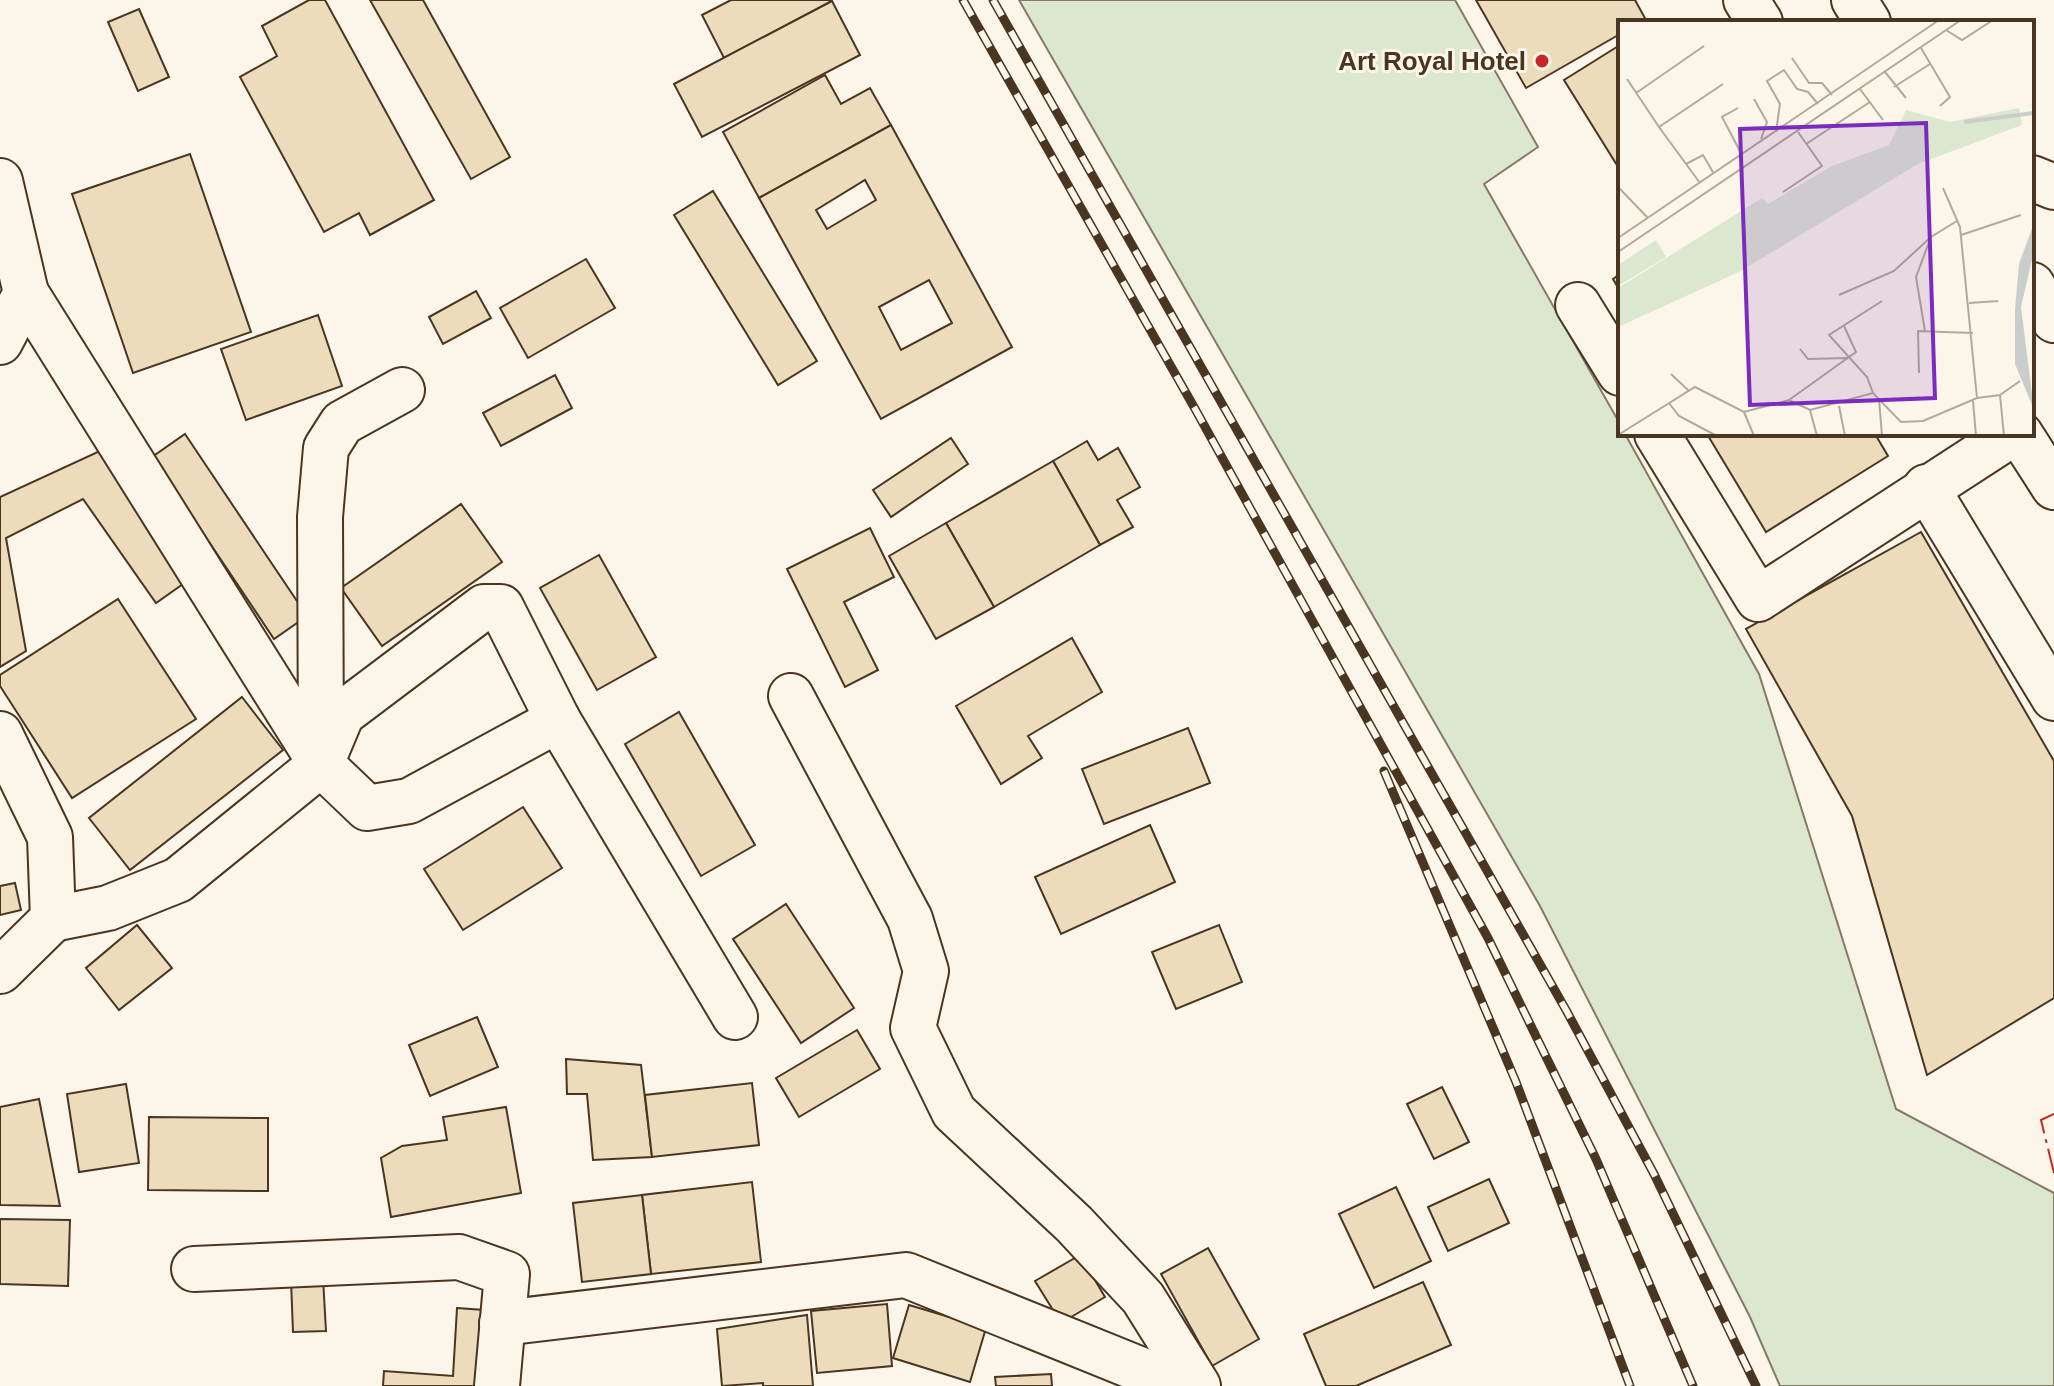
<svg xmlns="http://www.w3.org/2000/svg" width="2054" height="1386" viewBox="0 0 2054 1386" font-family="Helvetica,sans-serif">
	<rect width="100%" height="100%" fill="#fbf6e9"/>
	<!-- green -->
	<path fill="#dce7d0" stroke="#887966" stroke-width="2" d="M1019,0H1455L1538,147L1484,184L1620,424V434H1625L1759,674L1896,1109L2054,1193V1386H1780L1750,1317L1540,906Z"/>
	<!-- building -->
	<g fill="#ecdcbc" stroke="#4a3520" stroke-width="2" fill-rule="evenodd">
		<path d="M309,0H325L434,200L370,235L359,213L324,232L240,77L277,56L262,26Z"/>
		<path d="M370,0H423L510,157L471,179Z"/>
		<path d="M731,0H832V1L724,58L702,15Z"/>
		<path d="M1476,0H1635L1646,20L1620,22V34L1526,88Z"/>
		<path d="M832,1L860,55L702,137L674,84Z"/>
		<path d="M139,9L169,77L138,91L108,22Z"/>
		<path d="M1620,45V170L1564,80Z"/>
		<path d="M825,75L841,104L870,88L891,125L759,198L723,132Z"/>
		<path d="M891,125L1012,347L881,419L759,198ZM865,180L876,200L827,229L816,210ZM929,280L952,323L901,350L879,307Z"/>
		<path d="M190,154L251,332L133,373L72,194Z"/>
		<path d="M713,191L817,361L778,385L674,215Z"/>
		<path d="M586,259L615,308L528,358L500,308Z"/>
		<path d="M1620,274V291L1613,279Z"/>
		<path d="M476,291L491,318L443,344L429,317Z"/>
		<path d="M318,315L342,386L246,420L221,349Z"/>
		<path d="M555,375L572,408L501,446L483,413Z"/>
		<path d="M185,434L307,616L274,639L152,457Z"/>
		<path d="M1707,434H1875L1888,456L1766,532Z"/>
		<path d="M951,438L968,464L891,517L873,490Z"/>
		<path d="M1087,441L1098,460L1118,448L1140,487L1117,500L1133,527L1100,545L1053,461Z"/>
		<path d="M102,450L190,579L156,603L83,499L6,538L26,651L0,667V497Z"/>
		<path d="M1053,461L1100,545L994,607L946,523Z"/>
		<path d="M461,504L502,562L382,646L341,588Z"/>
		<path d="M946,523L994,607L936,639L889,556Z"/>
		<path d="M870,528L894,577L844,602L878,670L845,687L787,569Z"/>
		<path d="M1921,532L2054,761V998L1927,1075L1852,816L1746,629Z"/>
		<path d="M599,555L656,657L597,690L540,588Z"/>
		<path d="M118,599L196,719L72,798L0,686V675Z"/>
		<path d="M1072,638L1102,692L1028,736L1042,758L1001,784L956,706Z"/>
		<path d="M242,697L283,750L130,870L89,818Z"/>
		<path d="M679,712L755,845L701,876L625,744Z"/>
		<path d="M1188,728L1210,783L1104,824L1082,769Z"/>
		<path d="M523,807L562,868L463,930L424,869Z"/>
		<path d="M1150,825L1175,882L1061,934L1035,877Z"/>
		<path d="M15,883L21,910L0,915V886Z"/>
		<path d="M786,904L854,1008L801,1043L733,939Z"/>
		<path d="M137,925L172,968L119,1010L86,968Z"/>
		<path d="M1219,925L1242,982L1176,1009L1152,952Z"/>
		<path d="M477,1017L498,1067L430,1096L409,1045Z"/>
		<path d="M857,1030L880,1069L799,1117L776,1078Z"/>
		<path d="M566,1059L641,1065L652,1157L593,1160L587,1094H567Z"/>
		<path d="M752,1083L759,1145L652,1157L645,1095Z"/>
		<path d="M126,1084L139,1163L79,1172L67,1094Z"/>
		<path d="M1442,1087L1469,1142L1434,1159L1407,1104Z"/>
		<path d="M39,1099L60,1206L0,1205V1107Z"/>
		<path d="M506,1107L521,1193L391,1217L381,1158L402,1146L447,1140L443,1117Z"/>
		<path d="M149,1117L268,1118V1191L148,1190Z"/>
		<path d="M1489,1179L1509,1223L1448,1251L1428,1207Z"/>
		<path d="M752,1182L761,1262L651,1274L642,1195Z"/>
		<path d="M1396,1187L1431,1261L1374,1288L1339,1214Z"/>
		<path d="M642,1195L651,1274L582,1282L573,1203Z"/>
		<path d="M0,1219L70,1220L68,1286L0,1284Z"/>
		<path d="M1208,1248L1259,1339L1212,1366L1161,1274Z"/>
		<path d="M1080,1255L1105,1297L1061,1323L1035,1281Z"/>
		<path d="M323,1278L326,1331L293,1332L291,1280Z"/>
		<path d="M1423,1282L1451,1345L1356,1386H1326L1304,1334Z"/>
		<path d="M887,1304L892,1366L817,1373L811,1311Z"/>
		<path d="M909,1305L986,1328L970,1382L893,1358Z"/>
		<path d="M457,1308L484,1310L479,1386H383L384,1371L453,1376Z"/>
		<path d="M807,1315L813,1386H763V1383L722,1386L717,1329Z"/>
		<path d="M1051,1374L1052,1386H996L995,1377Z"/>
	</g>
	<g fill="none" stroke-linecap="round" stroke-linejoin="round">
		<!-- minor casing -->
		<g stroke="#4a3520" stroke-width="48">
			<g id="minor">
				<path d="M2032,178L2054,187"/>
				<path d="M0,181L26,293L0,342"/>
				<path d="M26,293L321,764L367,808L409,801L558,720"/>
				<path d="M1578,305L1620,373"/>
				<path d="M1657,434L1758,599L2012,434"/>
				<path d="M1926,487L2054,698"/>
				<path d="M791,696L910,919L926,971L913,1028L954,1112L1074,1224L1143,1298L1198,1386"/>
				<path d="M0,734L50,837L53,919L0,971"/>
				<path d="M321,753L320,517L326,448L342,423L402,390"/>
				<path d="M53,919L108,908L178,880L321,764L342,714L484,607H501L558,720L735,1017"/>
				<path d="M194,1269L459,1257L507,1274L497,1386"/>
				<path d="M502,1323L906,1275L1181,1386"/>
			</g>
		</g>
		<!-- highway casing -->
		<g stroke="#4a3520" stroke-width="48">
			<g id="highway">
				<path d="M1746,0L1760,22"/>
				<path d="M1854,0L1868,22"/>
				<path d="M2032,285L2054,320"/>
				<path d="M2020,434L2054,487"/>
			</g>
		</g>
		<!-- minor -->
		<use href="#minor" stroke="#fbf6e9" stroke-width="44"/>
		<!-- highway -->
		<use href="#highway" stroke="#fbf6e9" stroke-width="44"/>
		<!-- rail casing -->
		<g stroke="#4a3520" stroke-width="9">
			<g id="rail">
				<path d="M963,0L1194,407L1488,938L1596,1159L1693,1386"/>
				<path d="M993,0L1566,1010L1654,1174L1756,1386"/>
				<path d="M1384,771L1516,1082L1630,1386"/>
			</g>
		</g>
		<!-- rail -->
		<use href="#rail" stroke="#fbf6e9" stroke-width="6" stroke-dasharray="18" stroke-linecap="butt"/>
		<!-- power -->
		<path stroke="#c62828" stroke-width="2" stroke-dasharray="28 6 4 6" stroke-linecap="butt" d="M2054,1114L2041,1120L2054,1173"/>
	</g>
	<!-- markers -->
	<circle fill="#c62828" stroke="#fbf6e9" stroke-width="3" cx="1542" cy="61" r="8"/>
	<g text-anchor="middle" stroke-width="6" stroke-linejoin="round" paint-order="stroke">
		<!-- poi labels -->
		<g font-size="26" font-weight="bold" fill="#4a3520" stroke="#fbf6e9" text-anchor="end">
			<text x="1526" y="70">Art Royal Hotel</text>
		</g>
	</g>
	<!-- overview -->
	<g transform="translate(1618 20)">
		<rect width="416" height="416" fill="#fbf6e9"/>
		<path d="M401,88L404,105L300,144L121,252L0,307V268L144,178L150,184L214,146L271,125L288,90L332,102ZM38,220L48,237L0,266V245Z" fill="#dce7d0"/>
		<path d="M416,203V231L403,287L416,390L397,344V289L401,244Z" fill="#c9cecd"/>
		<path fill="none" stroke="#c9cecd" stroke-width="4" d="M346,102L416,93"/>
		<path fill="none" stroke="#b4a999" stroke-width="2" d="M328,10L344,20L375,0M303,28L332,77L322,86M174,38L191,63H204L214,75M267,52L288,78M9,59L41,107M276,67L312,44M242,69L265,100M18,73L86,26M136,79L149,102L143,119M120,88L104,97L124,135M158,112L162,84L149,61L166,50L179,69L190,72L200,84M188,124L252,82M68,144L85,135L96,154M82,163L41,107L105,64M0,167L30,198M325,168L342,207L359,378M165,172L204,146L180,112M343,215L403,195M0,218L321,0M0,232L343,0M221,275L276,251L313,217M351,283L380,281M307,311L298,257L313,217L339,201M182,329L190,339L229,338M301,353L300,311L355,313M53,354L71,371M255,373L249,357L211,315L264,281M382,375L386,416M261,379L264,416M171,380L238,332L226,306M355,381L358,416M51,383L61,396L99,416M221,386L227,416M192,390L199,416M126,392L136,416M0,415L77,367L126,392L171,380L192,390L255,373L283,402L305,401L359,378L382,375L402,361"/>
		<path fill="#7b2cbf" fill-opacity="0.15" stroke="#7b2cbf" stroke-width="4" d="M308,103L317,378L132,385L122,109Z"/>
		<rect width="416" height="416" fill="none" stroke="#4a3520" stroke-width="4"/>
	</g>
</svg>
